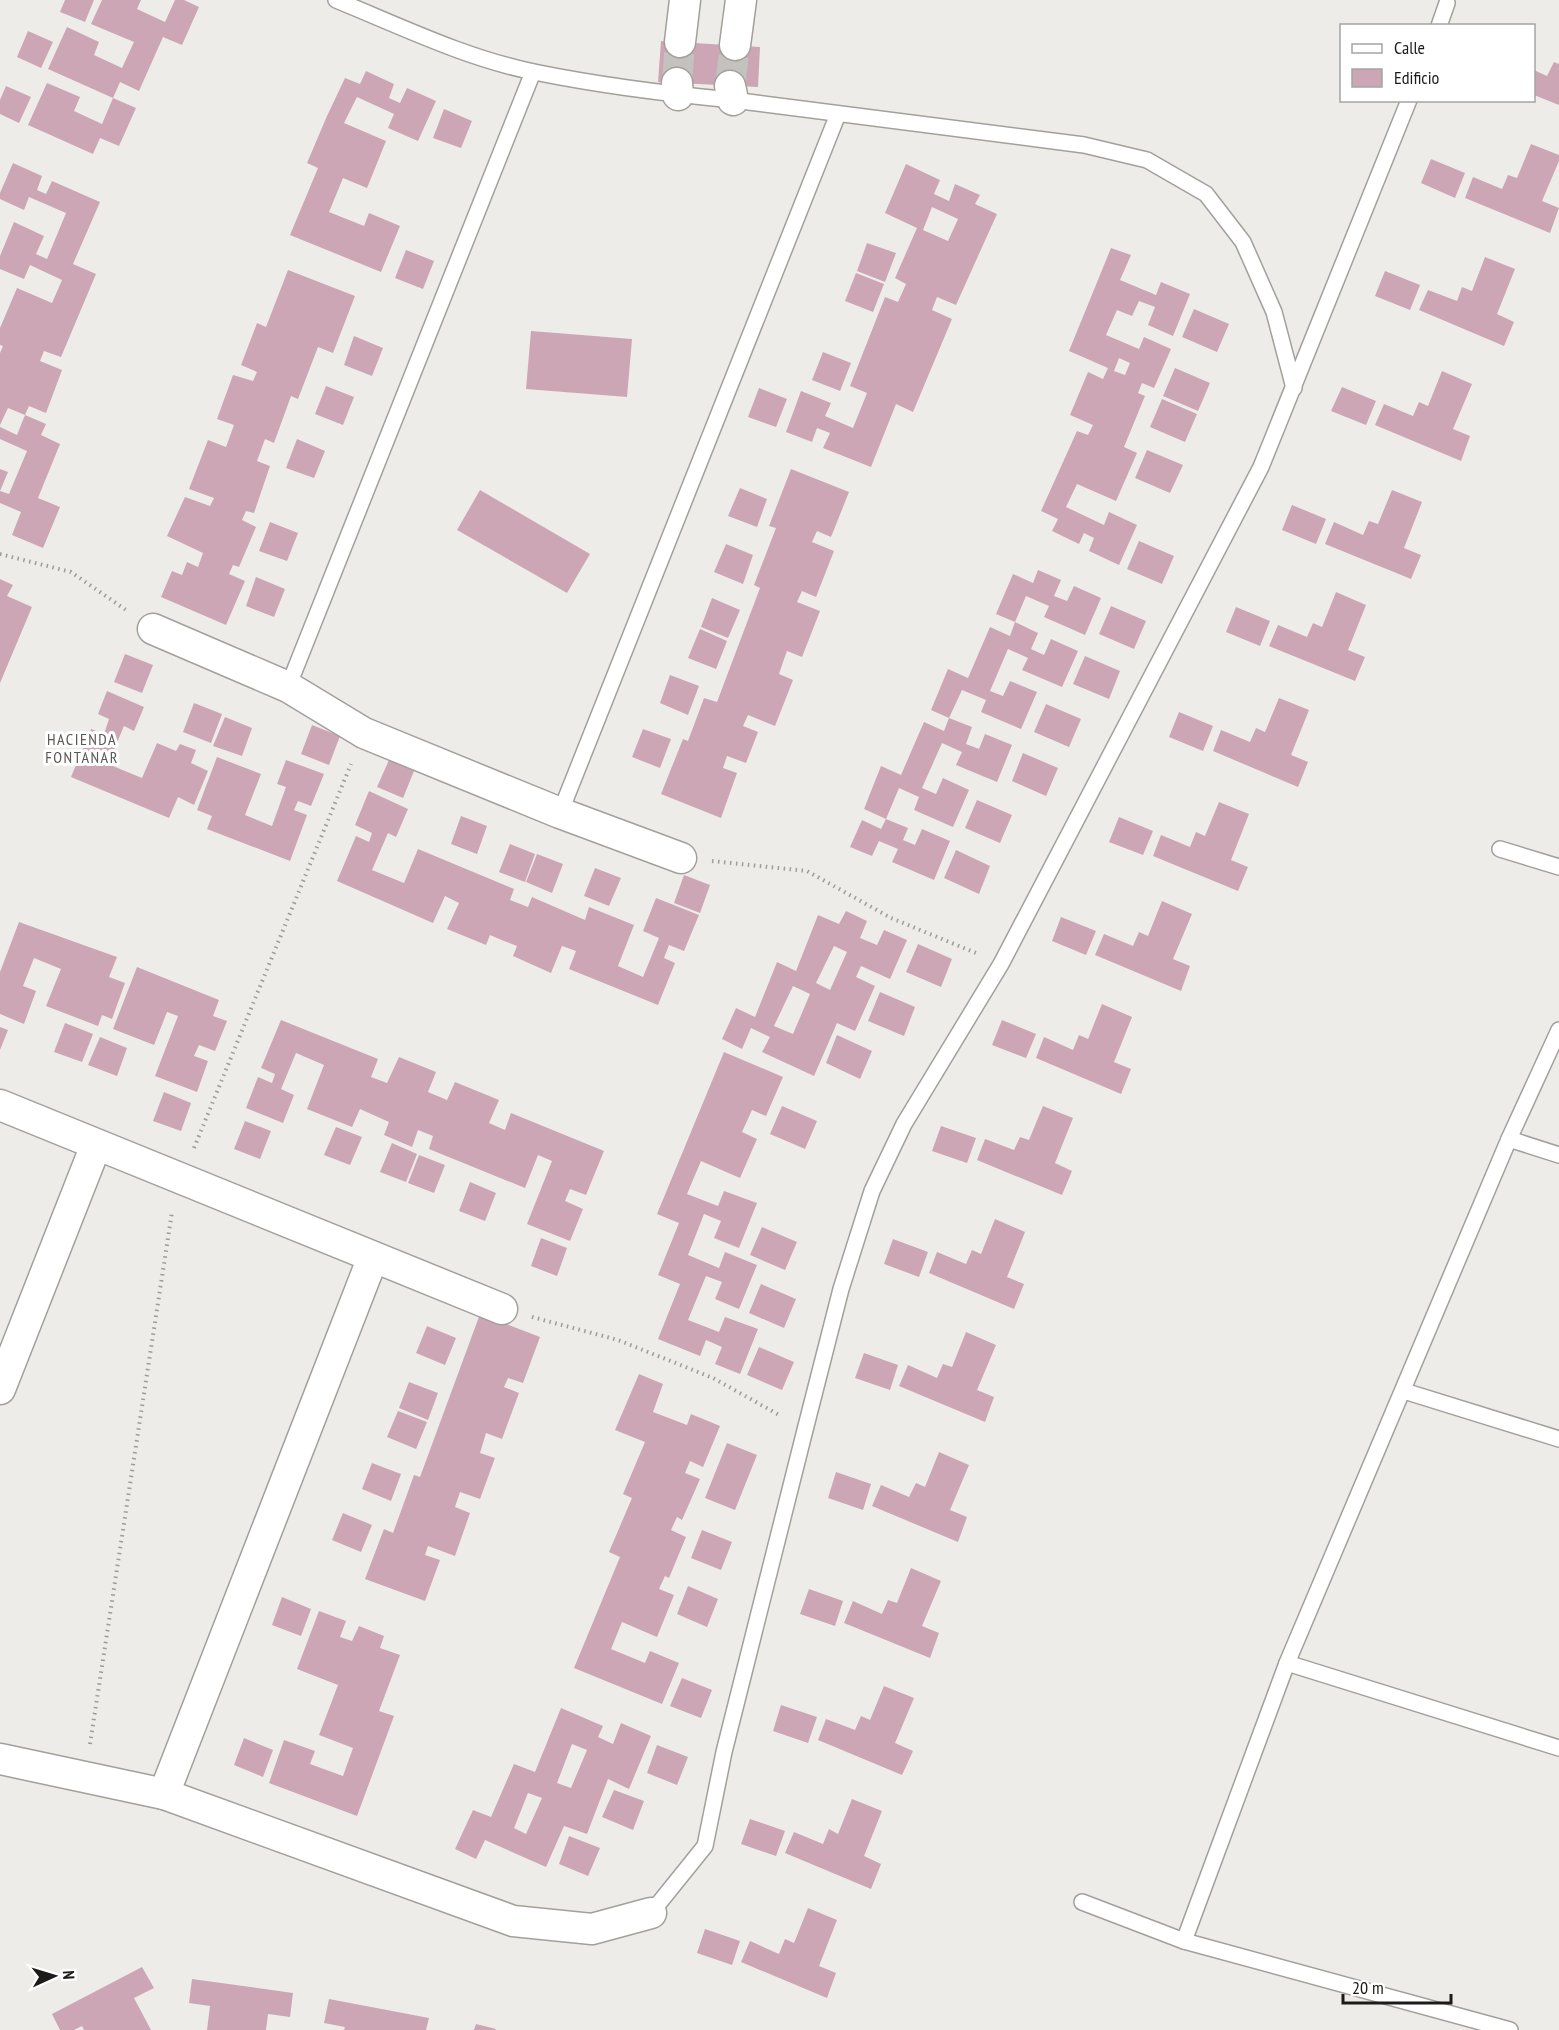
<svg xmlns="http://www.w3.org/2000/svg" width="1559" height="2030" viewBox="0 0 1559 2030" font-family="'PT Sans Narrow',sans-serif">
	<rect width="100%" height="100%" fill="#eeece8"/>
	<!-- building -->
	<g fill="#cda6b6" fill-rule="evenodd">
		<path d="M65,0H94L85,22L60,12Z"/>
		<path d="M102,0H141L137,9L165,22L175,0H184L199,7L182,45L163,37L139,91L120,82L113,98L48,69L67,27L99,42L94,55L122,68L134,42L91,24Z"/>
		<path d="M28,31L53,42L41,68L17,57Z"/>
		<path d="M661,41L760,47L758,87L658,82Z"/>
		<path d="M1554,62L1559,64V105L1534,95V70L1547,76Z"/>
		<path d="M366,71L394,84L389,98L400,103L407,88L436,101L418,141L388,128L394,114L357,97L344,123L386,141L367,188L343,178L329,212L364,226L369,213L400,226L381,272L290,235L318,168L307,163L327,116L345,78L360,84Z"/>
		<path d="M47,83L80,97L74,111L102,124L113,98L136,108L119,146L100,138L93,154L28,125Z"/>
		<path d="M6,86L31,97L19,123L0,114V100Z"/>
		<path d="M444,109L472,121L461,148L433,138Z"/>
		<path d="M1531,144L1559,155V161L1542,201L1559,208L1550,233L1465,198L1473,177L1502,189L1508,175L1517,178Z"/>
		<path d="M1431,159L1465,173L1455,198L1421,183Z"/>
		<path d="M13,163L42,176L37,190L46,194L52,181L100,202L73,264L96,274L61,357L44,351L40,361L62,370L46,413L29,406L25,415L8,408L0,425V353L3,346L0,345V328L17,288L52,303L62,280L30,265L24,279L0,269V256L14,222L44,236L36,254L47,259L66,213L29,197L24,210L0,199V193Z"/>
		<path d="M906,164L940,180L934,194L949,201L955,184L980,195L975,204L997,214L956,305L937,297L932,310L952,319L913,412L896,404L871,467L823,448L830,433L817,428L812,442L786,432L801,391L831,403L825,416L853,428L867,393L850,386L885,297L898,302L906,284L895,278L917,228L885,213ZM932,207L958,219L948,241L923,230Z"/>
		<path d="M867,243L896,253L885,282L857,271Z"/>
		<path d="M1111,248L1131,255L1120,280L1156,295L1161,282L1190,294L1173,336L1148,325L1155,307L1139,301L1132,316L1117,310L1106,335L1139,349L1144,337L1171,349L1154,388L1142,383L1138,393L1145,396L1124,447L1137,453L1116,501L1077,484L1066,507L1104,525L1109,512L1137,525L1119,565L1089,551L1094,538L1084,533L1079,544L1052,531L1058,519L1041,511L1077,431L1088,435L1093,425L1070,415L1088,372L1103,379L1108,368L1069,351ZM1119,358L1130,363L1125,375L1114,371Z"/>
		<path d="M406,250L434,261L423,289L395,278Z"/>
		<path d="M1485,257L1515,269L1497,314L1514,322L1504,346L1419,310L1428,290L1457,301L1462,287L1472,291Z"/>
		<path d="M288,270L355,296L333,353L318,347L298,399L291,396L274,443L265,439L257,461L270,466L254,513L246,511L242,520L256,527L239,567L233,565L229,574L245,581L226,625L161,597L172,571L182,575L187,562L198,567L203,553L167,536L185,497L210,506L214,498L189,489L208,440L226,447L234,425L217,419L233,375L253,381L257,372L241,365L257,323L266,327Z"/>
		<path d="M1385,271L1420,285L1410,310L1375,296Z"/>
		<path d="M856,273L884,284L873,312L845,301Z"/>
		<path d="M1194,309L1229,324L1217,352L1182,337Z"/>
		<path d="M531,331L632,339L627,397L526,389Z"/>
		<path d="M354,336L383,348L372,376L344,365Z"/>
		<path d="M823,352L851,363L840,391L812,380Z"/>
		<path d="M1175,368L1210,383L1198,411L1163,396Z"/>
		<path d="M1442,371L1472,384L1453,429L1470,436L1461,461L1375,425L1384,404L1413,416L1419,402L1428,406Z"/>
		<path d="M326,386L354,397L343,425L315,414Z"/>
		<path d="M1342,387L1376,401L1366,425L1331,411Z"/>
		<path d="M759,388L787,399L776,427L748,417Z"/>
		<path d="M1162,399L1197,414L1185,442L1150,427Z"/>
		<path d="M25,415L46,424L41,435L60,444L38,498L60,507L43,548L12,535L21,512L0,503V469L8,472L0,491L9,494L27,451L0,439V427L17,435Z"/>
		<path d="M297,439L325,451L314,478L286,468Z"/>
		<path d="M1147,450L1183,465L1170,493L1135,478Z"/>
		<path d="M791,469L849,492L831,537L817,531L812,542L834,551L816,597L802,591L797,602L820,611L802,657L787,651L783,662L779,674L793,680L775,726L748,715L743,726L758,732L746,763L727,756L723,768L737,773L721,818L661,794L683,739L688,741L704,698L717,702L760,588L754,585L776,528L769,526Z"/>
		<path d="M740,488L767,499L757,527L728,516Z"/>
		<path d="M480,490L590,554L567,593L457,530Z"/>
		<path d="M1392,490L1422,502L1404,548L1421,555L1411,579L1325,544L1334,522L1363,535L1369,521L1378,524Z"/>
		<path d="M1292,505L1326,519L1316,544L1282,530Z"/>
		<path d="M270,522L298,533L287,561L259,551Z"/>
		<path d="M1139,541L1174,556L1162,584L1127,569Z"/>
		<path d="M726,544L753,555L743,584L714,572Z"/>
		<path d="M1038,570L1061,580L1054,596L1067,601L1074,586L1101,598L1085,635L1044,617L1049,606L1026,596L1015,622L996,614L1013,574L1033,583Z"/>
		<path d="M256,577L285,589L274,617L246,606Z"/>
		<path d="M0,579L13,585L7,596L32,607L0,683Z"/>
		<path d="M1336,592L1366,605L1348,650L1365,657L1355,681L1269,646L1278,625L1307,637L1313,623L1322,627Z"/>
		<path d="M712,598L740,610L728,638L701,627Z"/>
		<path d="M1111,606L1146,621L1134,649L1099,634Z"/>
		<path d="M1236,607L1270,621L1260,646L1226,632Z"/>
		<path d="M1015,622L1038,633L1031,649L1044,655L1051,639L1078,651L1062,687L1022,670L1028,658L1008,649L990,691L1003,696L1010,681L1037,692L1021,729L981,712L986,700L962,690L949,718L931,710L948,669L968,678L990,627L1010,636Z"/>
		<path d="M700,629L727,641L716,669L688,658Z"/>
		<path d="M125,654L153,665L142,693L114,682Z"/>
		<path d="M1085,656L1120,671L1109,699L1073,684Z"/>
		<path d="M670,675L699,686L688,715L660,703Z"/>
		<path d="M107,691L144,707L134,731L124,726L108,764L142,778L157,743L176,751L180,744L196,750L191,763L208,771L194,805L178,797L169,818L71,777L91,729L104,734L109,719L98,714Z"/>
		<path d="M1279,698L1309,710L1291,755L1308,762L1298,787L1213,751L1221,730L1250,742L1256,728L1265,732Z"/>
		<path d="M194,703L222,714L211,743L183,732Z"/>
		<path d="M1046,704L1081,719L1069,747L1034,732Z"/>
		<path d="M1179,712L1213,726L1203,751L1169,737Z"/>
		<path d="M225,717L252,728L242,756L213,746Z"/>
		<path d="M949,718L972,727L966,744L979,749L985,734L1012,745L997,782L956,765L962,752L942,743L922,788L936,794L943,778L969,790L953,827L914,810L919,797L899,788L886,819L864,809L881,766L901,775L924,722L944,731Z"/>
		<path d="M312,725L340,736L329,765L301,754Z"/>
		<path d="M643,729L671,739L660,768L632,757Z"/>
		<path d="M1023,753L1058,768L1046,796L1012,781Z"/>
		<path d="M217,757L261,774L245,815L272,826L286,787L277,784L286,760L324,774L311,806L298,801L294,810L307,815L290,861L207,829L212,816L197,810Z"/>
		<path d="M389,760L414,771L403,798L377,787Z"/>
		<path d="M369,791L408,809L396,837L388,833L372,870L404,883L418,849L514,889L510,900L528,907L532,897L585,920L589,907L634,925L618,966L643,977L659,938L643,931L656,898L699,915L684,951L669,945L664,958L675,963L658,1005L569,969L576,951L562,946L551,973L513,956L517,946L504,941L490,935L486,945L447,929L459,903L445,896L433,923L337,881L356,836L369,842L372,833L355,825Z"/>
		<path d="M977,800L1012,815L1000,843L965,828Z"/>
		<path d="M1219,802L1249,814L1231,860L1248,867L1238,891L1153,856L1161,835L1190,847L1196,832L1205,836Z"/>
		<path d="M461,816L487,826L477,854L451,844Z"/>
		<path d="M1119,817L1153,831L1143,855L1109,842Z"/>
		<path d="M886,819L908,828L903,840L915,845L922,829L950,841L934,880L892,862L898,849L879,841L872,856L850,847L862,820L881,829Z"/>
		<path d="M510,844L535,854L525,882L499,872Z"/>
		<path d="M956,850L990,866L979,894L944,878Z"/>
		<path d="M537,854L563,864L552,893L526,882Z"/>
		<path d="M595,868L621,878L609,906L584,896Z"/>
		<path d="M684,875L710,885L700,913L674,903Z"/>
		<path d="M1162,901L1192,914L1173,959L1190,966L1181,991L1095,955L1104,934L1133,946L1139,932L1148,936Z"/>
		<path d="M846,911L867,921L860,938L877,945L884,930L907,940L890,979L861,966L856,977L875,986L855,1031L837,1023L814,1076L762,1052L770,1037L751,1028L742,1049L722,1039L736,1008L755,1017L777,962L796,971L818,915L839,924ZM834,946L847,952L830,990L816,983ZM793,986L810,994L793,1034L774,1026Z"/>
		<path d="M1061,917L1096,931L1086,955L1052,941Z"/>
		<path d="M19,922L117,957L109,977L125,983L112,1019L102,1015L98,1026L46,1006L61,969L34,958L23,986L36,991L24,1024L0,1014V972Z"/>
		<path d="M918,944L952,959L941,987L906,972Z"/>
		<path d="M137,967L219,1000L213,1016L227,1021L215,1051L199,1045L194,1056L208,1061L197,1092L155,1076L178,1016L167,1012L154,1045L113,1029Z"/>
		<path d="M880,992L915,1007L904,1036L868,1021Z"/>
		<path d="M1102,1004L1132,1017L1114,1062L1131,1069L1121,1094L1036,1058L1044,1037L1073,1050L1079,1035L1088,1039Z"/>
		<path d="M281,1020L378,1059L371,1077L387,1083L399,1057L436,1072L428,1092L447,1100L455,1082L499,1100L489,1123L505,1130L511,1113L604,1151L586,1195L570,1189L565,1201L583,1209L570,1241L527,1224L552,1161L538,1155L525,1188L429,1149L433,1136L418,1130L412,1147L384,1135L389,1122L360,1109L352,1127L307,1109L324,1065L296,1053L281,1089L294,1095L283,1123L246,1108L258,1077L272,1083L275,1074L261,1068Z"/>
		<path d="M1002,1020L1036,1034L1026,1058L992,1045Z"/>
		<path d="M65,1023L93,1034L82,1062L54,1052Z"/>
		<path d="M0,1027L8,1030L0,1050Z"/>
		<path d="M837,1035L872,1051L860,1079L826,1063Z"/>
		<path d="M100,1037L127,1048L117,1076L88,1065Z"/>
		<path d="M724,1052L783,1077L766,1116L752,1110L742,1132L757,1139L740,1178L701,1161L687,1194L718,1206L724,1191L757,1203L739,1248L714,1238L721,1221L704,1214L688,1255L719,1268L725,1252L757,1265L739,1309L715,1299L722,1282L706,1276L688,1320L719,1332L725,1317L758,1329L740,1374L715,1364L722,1347L706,1340L700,1356L658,1339L680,1284L658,1275L679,1223L657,1214Z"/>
		<path d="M164,1092L191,1103L181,1131L153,1121Z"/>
		<path d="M782,1106L817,1121L805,1149L770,1134Z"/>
		<path d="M1043,1106L1073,1118L1055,1163L1072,1171L1062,1195L977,1160L985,1139L1014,1150L1020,1137L1029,1140Z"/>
		<path d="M245,1121L271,1131L260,1159L234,1149Z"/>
		<path d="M941,1126L976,1138L967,1163L932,1151Z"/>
		<path d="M336,1127L362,1137L350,1165L324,1155Z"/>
		<path d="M392,1143L417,1154L406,1182L380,1172Z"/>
		<path d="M419,1155L445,1165L434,1193L408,1183Z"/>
		<path d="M470,1182L496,1193L485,1221L459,1211Z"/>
		<path d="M995,1219L1025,1232L1007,1277L1024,1284L1014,1309L929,1273L937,1252L966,1264L972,1250L981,1254Z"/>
		<path d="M762,1227L797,1242L785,1270L750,1255Z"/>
		<path d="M541,1238L567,1248L557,1276L531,1266Z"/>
		<path d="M893,1239L928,1252L919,1277L884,1264Z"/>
		<path d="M761,1284L796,1299L784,1328L749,1313Z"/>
		<path d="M480,1314L540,1337L523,1383L508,1378L504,1387L519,1393L502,1439L486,1433L480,1453L495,1458L480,1499L460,1492L455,1507L470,1513L455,1556L428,1546L425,1555L440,1560L425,1601L365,1579L384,1529L393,1533L414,1475L420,1477Z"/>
		<path d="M427,1326L456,1338L445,1365L416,1353Z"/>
		<path d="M966,1332L996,1345L977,1390L994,1397L985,1422L899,1386L908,1365L937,1378L943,1364L952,1367Z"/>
		<path d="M759,1347L794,1362L782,1390L747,1375Z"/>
		<path d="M864,1353L898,1365L890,1390L855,1378Z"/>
		<path d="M639,1374L663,1384L653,1412L687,1425L691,1414L720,1426L703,1467L690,1461L685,1473L700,1479L682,1520L677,1517L671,1530L686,1537L669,1578L665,1576L659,1589L674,1595L657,1637L622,1622L611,1649L645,1663L650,1651L679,1663L662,1704L574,1668L620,1557L609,1552L632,1498L623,1494L645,1442L615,1430Z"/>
		<path d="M409,1382L438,1393L428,1420L399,1408Z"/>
		<path d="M398,1411L427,1422L416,1449L387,1437Z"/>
		<path d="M727,1443L757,1455L735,1510L705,1498Z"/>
		<path d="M939,1452L969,1465L950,1510L967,1517L958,1542L872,1506L881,1485L909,1497L916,1483L925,1487Z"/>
		<path d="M372,1463L401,1474L391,1501L362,1489Z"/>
		<path d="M836,1472L871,1484L863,1510L828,1498Z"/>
		<path d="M343,1513L372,1525L361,1552L332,1540Z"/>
		<path d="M702,1530L732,1542L721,1570L691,1558Z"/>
		<path d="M911,1568L941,1581L922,1626L939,1633L930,1658L844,1623L853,1601L882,1614L888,1600L897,1603Z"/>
		<path d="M688,1586L718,1599L707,1627L677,1614Z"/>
		<path d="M809,1589L843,1601L835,1626L800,1614Z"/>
		<path d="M282,1597L311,1609L301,1636L272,1625Z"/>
		<path d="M319,1611L346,1621L340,1637L352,1641L359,1626L384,1636L380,1648L400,1655L379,1711L394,1716L357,1816L269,1783L284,1740L315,1751L310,1764L343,1776L353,1748L319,1735L338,1685L297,1669Z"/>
		<path d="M682,1678L712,1690L701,1718L670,1706Z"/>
		<path d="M884,1686L914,1698L895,1743L913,1751L902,1775L818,1740L826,1719L855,1730L861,1716L870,1720Z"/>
		<path d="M781,1705L817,1717L808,1743L773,1731Z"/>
		<path d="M561,1708L603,1726L598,1737L613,1744L621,1723L651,1736L629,1789L608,1779L587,1834L564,1826L546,1867L485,1840L476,1859L455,1849L473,1810L491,1817L514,1764L535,1772ZM572,1744L587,1750L571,1788L557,1783ZM528,1793L542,1798L526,1834L514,1828Z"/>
		<path d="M244,1738L273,1750L263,1777L234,1765Z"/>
		<path d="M657,1745L688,1757L677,1785L647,1773Z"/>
		<path d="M614,1790L644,1801L633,1830L602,1817Z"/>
		<path d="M852,1799L882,1811L864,1856L881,1864L871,1889L785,1853L794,1832L823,1844L829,1829L838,1834Z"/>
		<path d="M750,1819L785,1831L776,1856L741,1844Z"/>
		<path d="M569,1836L600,1848L588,1876L559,1864Z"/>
		<path d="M808,1908L837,1920L819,1966L836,1973L827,1998L741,1962L750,1941L779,1954L785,1939L794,1943Z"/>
		<path d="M705,1929L740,1941L732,1965L697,1953Z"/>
		<path d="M142,1967L154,1988L134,1998L151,2030H84L82,2026L74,2030H60L52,2014Z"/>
		<path d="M192,1979L293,1993L290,2017L268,2014L266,2030H207L210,2006L189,2003Z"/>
		<path d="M329,1999L429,2018L426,2030H344L345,2027L324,2023Z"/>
		<path d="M476,2024L496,2029L495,2030H474Z"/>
	</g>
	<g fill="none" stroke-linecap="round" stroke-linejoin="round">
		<!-- minor-tunnel -->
		<g stroke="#c4c2bf" stroke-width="30" stroke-dasharray="30 15" stroke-linecap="butt">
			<path d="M677,83L680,42"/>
			<path d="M730,86L735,45"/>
		</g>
		<!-- service casing -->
		<g stroke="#a3a09c" stroke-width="18">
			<g id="service">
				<path d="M336,0C400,26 465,58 534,72C598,85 668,94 733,100L1084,145L1147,160L1206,194L1243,242L1274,312L1294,388"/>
				<path d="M1439,26L1447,3"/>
				<path d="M288,687L533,72"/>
				<path d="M560,813L838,114"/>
				<path d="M1500,849L1559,867"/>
				<path d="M1559,1030L1509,1139L1559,1155"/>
				<path d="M1509,1139L1287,1663L1184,1941L1510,2030"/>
				<path d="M1404,1391L1559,1439"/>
				<path d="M1287,1663L1559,1748"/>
				<path d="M1082,1902L1184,1941"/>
				<path d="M651,1913L705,1846L724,1752L805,1430L841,1289L872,1191L904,1124L1001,964L1261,467L1409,100"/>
			</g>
		</g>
		<!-- minor casing -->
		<g stroke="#a3a09c" stroke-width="33">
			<g id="minor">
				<path d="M680,42L685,0"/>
				<path d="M735,45L741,0"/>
				<path d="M677,83L678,95"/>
				<path d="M730,86L733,100"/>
				<path d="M153,629L288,687L364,733L560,813L681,858"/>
				<path d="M0,1105L502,1309"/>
				<path d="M0,1389L96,1145"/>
				<path d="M0,1759L164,1794L513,1921L592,1929L651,1913"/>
				<path d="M164,1794L373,1257"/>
			</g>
		</g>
		<!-- path -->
		<g stroke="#9e9c99" stroke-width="4" stroke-dasharray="1.5 4.5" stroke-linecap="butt">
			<path d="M0,554L71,572L126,610"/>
			<path d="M712,861L807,871L891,918L976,953"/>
			<path d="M194,1148L351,764"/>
			<path d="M532,1317L618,1340L713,1378L781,1416"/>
			<path d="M90,1744L172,1212"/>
		</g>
		<!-- service -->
		<use href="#service" stroke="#fff" stroke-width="15"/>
		<!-- minor -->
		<use href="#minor" stroke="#fff" stroke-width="30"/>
	</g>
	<g text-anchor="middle" stroke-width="6" stroke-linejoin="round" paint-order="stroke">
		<!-- neighbourhood labels -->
		<g font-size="16" letter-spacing="1.5" fill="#595753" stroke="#fff">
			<text x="82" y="745">HACIENDA<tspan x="82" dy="18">FONTANAR</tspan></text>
		</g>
	</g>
	<!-- legend -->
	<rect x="1340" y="24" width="195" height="78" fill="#ffffff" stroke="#a4a4a3" stroke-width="1.5"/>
	<rect x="1352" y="44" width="30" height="9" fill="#ffffff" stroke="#a4a4a3" stroke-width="1.5"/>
	<text x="1394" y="54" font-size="18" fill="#1c1b1a">Calle</text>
	<rect x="1352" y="69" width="30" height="18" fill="#cda6b6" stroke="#a4a4a3" stroke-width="1.5"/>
	<text x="1394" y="84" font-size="18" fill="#1c1b1a">Edificio</text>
	<!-- north arrow -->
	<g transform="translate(54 1976) rotate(86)" stroke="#ffffff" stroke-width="4.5" paint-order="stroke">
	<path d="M0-4.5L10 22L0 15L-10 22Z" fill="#1c1b1a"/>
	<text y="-9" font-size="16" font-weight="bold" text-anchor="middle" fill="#1c1b1a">N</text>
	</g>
	<!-- scale -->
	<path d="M1343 1994v9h108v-9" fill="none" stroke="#1c1b1a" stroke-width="3"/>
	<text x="1352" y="1994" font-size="18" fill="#1c1b1a" stroke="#ffffff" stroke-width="4.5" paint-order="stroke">20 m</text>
</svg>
